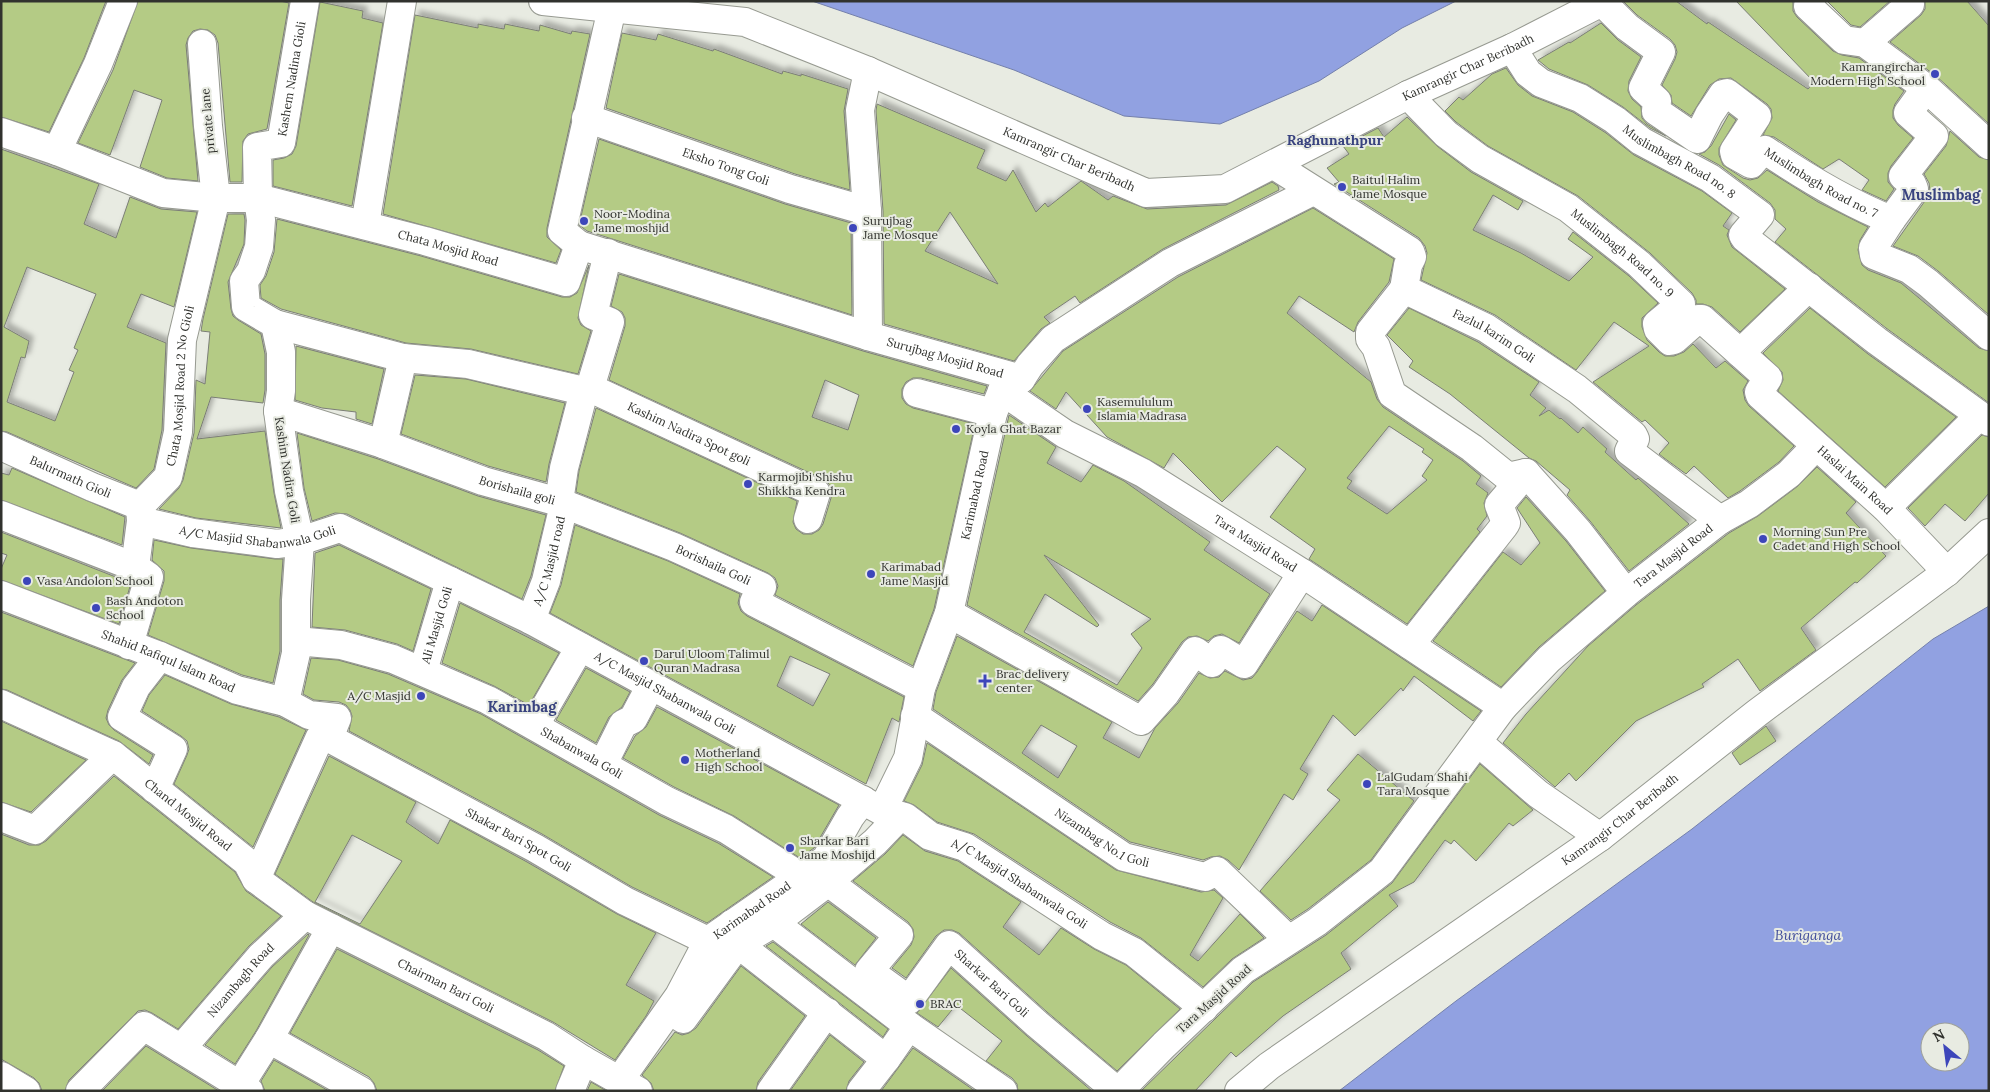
<svg xmlns="http://www.w3.org/2000/svg" width="1990" height="1092" viewBox="0 0 1990 1092" font-family="Lora,serif">
	<defs>
		<filter id="shadow"><feDropShadow dx="4.5" dy="-4.5" stdDeviation="2.5" flood-color="#0004"/></filter>
	</defs>
	<rect width="100%" height="100%" fill="#e8ebe2"/>
	<!-- water -->
	<g fill="#91a1e1" stroke="#7480ab" fill-rule="evenodd">
		<path d="M812,1H1456L1402,28L1319,81L1220,124L1124,116L1014,70Z"/>
		<path d="M1989,606V1091H1339L1456,1001L1692,829L1933,639ZM1930,1032H1960V1062H1930Z"/>
	</g>
	<!-- building -->
	<g fill="#b4cb85" stroke="#7b7e76" fill-rule="evenodd" filter="url(#shadow)">
		<path d="M1,1H106L84,58L49,132L1,117Z"/>
		<path d="M138,1H280L289,3L267,129L248,134L243,141L242,182H230L218,43L215,35L208,30L200,29L193,31L188,38L186,45L198,181L167,178L140,167L162,100L134,90L110,155L78,143L113,70Z"/>
		<path d="M1623,1H1676L1707,24L1708,22L1808,89L1814,82L1736,1H1793V11L1797,17L1833,51L1842,55L1859,58L1904,91L1895,104L1893,110V118L1898,125L1913,138L1891,166L1888,173V182L1894,189L1886,201L1862,190L1869,180L1839,159L1823,169L1774,137L1763,135L1772,118L1771,109L1767,104L1731,78L1719,79L1710,85L1691,116L1672,103L1671,95L1662,85L1675,59L1677,52L1675,45L1670,39L1637,15Z"/>
		<path d="M1827,1H1890L1860,27L1851,25Z"/>
		<path d="M1925,1H1967L1989,26V124L1936,76L1890,42L1921,15L1925,9Z"/>
		<path d="M320,2L363,11L362,18L383,23L352,206L273,186V160L284,158L292,154L296,146Z"/>
		<path d="M415,15L478,28V24L504,29L505,24L539,31L540,25L571,34L572,31L590,34L547,228V237L561,250L556,263L383,214Z"/>
		<path d="M1601,23L1618,40L1641,57L1629,81L1628,91L1632,99L1641,107L1642,118L1647,124L1666,136L1650,128L1623,107L1588,85L1549,69L1538,60L1569,42L1570,43Z"/>
		<path d="M622,33L656,40L658,34L713,51L714,49L782,74L783,71L801,76V74L848,89L844,111L850,190L795,174L606,108Z"/>
		<path d="M1506,68L1518,85L1532,96L1573,112L1606,133L1634,155L1702,191L1732,213L1723,226L1729,230L1727,235L1732,247L1785,289L1740,332L1712,307L1703,304H1696V300L1692,293L1650,253L1578,196L1488,146L1456,122L1445,111L1459,97L1463,100L1492,74Z"/>
		<path d="M877,104L985,150L977,168L1006,181L1013,170L1036,212L1045,203L1048,207L1081,181L1108,200L1113,196L1147,209L1226,205L1272,182L1278,186L1279,190L1163,249L1080,303L1075,296L1044,317L1050,323L1041,329L1014,361L884,324L883,211L876,111ZM950,212L998,284L925,251Z"/>
		<path d="M1729,114L1736,120L1719,148V155L1723,165L1743,178L1750,180L1758,178L1767,170L1818,202L1868,227L1860,240L1858,250L1862,265L1868,270L1901,283L1979,348L1989,351V403L1886,328L1775,242L1786,229L1775,219V210L1770,203L1719,165L1699,154L1705,152L1711,146Z"/>
		<path d="M1407,117L1437,146L1471,172L1523,201L1518,210L1493,195L1473,230L1521,253L1569,281L1593,257L1568,239L1573,232L1629,276L1658,303L1642,318V327L1647,340L1659,352L1665,356H1674L1684,352L1693,344L1716,368L1725,361L1748,381L1743,390L1745,400L1749,406L1794,446L1779,462L1740,491L1728,498L1694,466L1686,474L1664,458L1659,454L1669,443L1645,420L1642,422L1593,382L1649,346L1614,322L1576,370L1495,315L1421,280L1427,253L1425,246L1419,238L1334,184L1339,182L1327,168L1349,154L1343,146L1378,128L1384,137Z"/>
		<path d="M1950,131L1979,157L1989,160V315L1938,271L1918,256L1893,246L1927,198L1930,191L1929,183L1924,174L1946,146Z"/>
		<path d="M599,139L785,204L851,223L852,315L587,231L579,225Z"/>
		<path d="M1,149L99,184L84,224L116,238L130,197L161,209L197,212L174,307L141,294L127,327L166,343L162,430L154,469L136,488L7,432L1,431ZM27,267L96,294L74,348L78,350L69,370L74,372L55,421L7,402L21,357L25,358L29,341L4,327Z"/>
		<path d="M1313,208L1394,259L1389,282L1358,322L1354,332L1299,296L1287,313L1371,382L1377,399L1383,407L1463,461L1481,476L1476,484L1488,493L1484,503L1487,516L1477,529L1480,532L1407,624L1309,559L1315,549L1270,517L1306,469L1277,446L1222,502L1173,453L1164,468L1107,437L1066,392L1056,409L1030,391L1063,351L1178,277ZM1389,426L1424,449L1422,452L1433,460L1422,476L1427,480L1387,514L1347,488L1352,481L1347,478Z"/>
		<path d="M228,214H244L245,220L244,244L228,282L231,309L233,316L238,320L261,334L265,354V390L263,403L211,397L197,439L265,431L274,493L281,528L196,518L159,509L179,488L183,480L194,433L196,380L205,384L210,332L201,331L203,319Z"/>
		<path d="M277,219L421,256L562,297H570L577,293L589,265L578,318L581,325L591,331L578,374L471,349L406,343L281,309L261,298L260,285L266,276L274,252Z"/>
		<path d="M619,274L863,351L987,386L984,394L921,378H913L906,382L902,389V398L906,404L913,408L975,424L934,609L913,666L775,595L778,586L775,578L768,573L680,533L576,492L579,471L596,408L797,501L793,522L796,529L803,534H812L819,530L823,524L831,498V491L829,484L823,479L609,380L625,326V318L622,312L611,306ZM825,380L859,395L848,430L812,417Z"/>
		<path d="M1409,308L1478,342L1539,382L1530,395L1546,408L1539,416L1549,410L1560,419L1561,418L1578,433L1583,427L1607,449L1605,452L1636,480L1638,478L1689,524L1629,571L1590,521L1567,495L1570,490L1536,461L1529,458L1450,394L1409,367L1413,361L1387,335Z"/>
		<path d="M1810,308L1868,354L1956,417L1885,487L1778,391L1783,380L1782,372L1763,353Z"/>
		<path d="M296,346L384,369L372,424L356,419V412L322,408L295,400Z"/>
		<path d="M415,375L466,379L565,403L549,464L546,482L488,466L401,434Z"/>
		<path d="M1009,415L1056,447L1047,463L1081,482L1093,465L1124,481L1210,542L1204,550L1270,594L1239,643L1222,634L1214,636L1208,641L1197,636L1188,637L1182,642L1153,684L1138,701L967,605ZM1044,555L1151,619L1131,634L1142,648L1117,685L1024,632L1045,594L1097,627L1099,625Z"/>
		<path d="M297,433L378,459L478,496L546,515L531,576L522,599L347,514L335,513L312,521L304,488Z"/>
		<path d="M1982,435L1989,437V493L1965,521L1945,504L1925,526L1908,508Z"/>
		<path d="M1817,467L1856,502L1846,513L1886,556L1857,583L1855,582L1801,628L1816,650L1760,691L1738,659L1702,684L1704,687L1636,721L1576,781L1569,773L1555,787L1503,743L1526,714L1588,646L1636,605L1729,533L1758,516L1798,486Z"/>
		<path d="M12,468L125,517L122,545L1,500V473L9,475Z"/>
		<path d="M1526,497L1566,541L1605,591L1539,647L1501,687L1433,641L1503,552L1521,565L1540,543L1517,508Z"/>
		<path d="M575,525L668,561L740,594L738,603L741,611L747,616L904,697L899,722L892,718L866,784L550,613L561,585ZM790,656L830,674L813,706L777,686Z"/>
		<path d="M1,532L131,583L119,624L1,580V569L7,555L1,553Z"/>
		<path d="M154,540L191,548L275,559H283L280,600V651L273,683L242,675L148,635L164,581V571L152,560Z"/>
		<path d="M339,545L431,589L413,651L397,644L345,630L312,627L315,553Z"/>
		<path d="M460,603L559,653L529,705L494,686L442,663Z"/>
		<path d="M1322,605L1481,711L1473,721L1414,676L1403,691L1401,688L1355,736L1333,715L1300,769L1308,774L1293,800L1284,794L1239,870L1228,860L1220,856L1211,857L1203,860L1130,842L933,709L936,692L957,636L1112,722L1103,738L1139,758L1155,728L1178,703L1199,673L1210,678L1219,677L1225,671L1243,680L1252,678L1257,672L1297,611L1312,621ZM1041,725L1077,746L1058,778L1022,753Z"/>
		<path d="M1,612L135,663L122,680L108,710L106,718L109,725L114,730L153,755L149,764L119,741L7,690L1,689Z"/>
		<path d="M311,658L338,660L388,674L481,714L659,815L718,843L773,877L707,923L632,887L542,834L349,731L352,716L350,710L346,705L339,702L314,700L303,694Z"/>
		<path d="M586,668L630,692L622,707L609,717L596,743L556,720Z"/>
		<path d="M165,675L231,704L279,717L306,730L253,847L174,784L187,755L189,749L187,741L181,736L142,711L149,695Z"/>
		<path d="M657,707L839,805L814,848L800,858L734,816L674,787L623,758L635,736L646,727Z"/>
		<path d="M1,721L86,760L31,812L1,802Z"/>
		<path d="M1766,726L1776,741L1740,765L1732,753Z"/>
		<path d="M927,743L1116,870L1201,892L1214,890L1223,898L1190,955L1198,961L1240,914L1264,938L1232,959L1203,987L1141,938L1110,922L974,834L937,822L914,805L904,801L922,765Z"/>
		<path d="M1358,754L1414,801L1371,860L1308,909L1291,920L1260,891L1340,800L1327,790Z"/>
		<path d="M329,756L416,802L406,822L438,844L450,820L527,862L617,914L656,933L626,985L654,1001L646,1016L615,1060L553,1022L313,902L275,874ZM352,835L402,861L360,924L315,902Z"/>
		<path d="M1480,764L1533,810L1513,826L1509,823L1476,861L1454,840L1451,844L1445,840L1414,882L1389,895L1398,906L1341,953L1351,969L1283,1016L1236,1057L1231,1052L1195,1091H1141L1253,982L1326,935L1392,883Z"/>
		<path d="M114,776L235,872L246,891L281,916L249,946L178,1029L152,1013L145,1010L138,1011L69,1080L65,1091H42L39,1083L34,1078L1,1059V834L29,845H39L46,841Z"/>
		<path d="M903,835L925,851L958,861L1021,902L1003,927L1039,955L1061,928L1094,949L1126,965L1180,1009L1117,1071L1047,1012L959,933L952,930H944L936,936L906,978L892,968L911,945L914,937L913,929L908,922L853,881L885,854Z"/>
		<path d="M828,902L876,938L855,965L801,924Z"/>
		<path d="M308,934L309,935L256,1031L235,1064L205,1045L272,967Z"/>
		<path d="M773,942L888,1029L883,1037L766,946Z"/>
		<path d="M337,949L538,1050L564,1066L555,1091H377L374,1083L369,1077L290,1033Z"/>
		<path d="M741,966L805,1016L758,1082L756,1091H654L651,1083L642,1075L675,1032L682,1035L689,1033L696,1028Z"/>
		<path d="M951,968L1027,1036L1092,1091H1018L1017,1084L1012,1078L986,1061L1002,1041L956,1005L938,1027L917,1013Z"/>
		<path d="M830,1035L864,1062L849,1081L846,1091H790Z"/>
		<path d="M146,1046L219,1091H102Z"/>
		<path d="M913,1048L975,1091H881Z"/>
		<path d="M274,1060L329,1091H265L261,1081Z"/>
		<path d="M591,1082L605,1090L604,1091H587Z"/>
	</g>
	<g fill="none" stroke-linecap="round" stroke-linejoin="round">
		<!-- minor casing -->
		<g stroke="#979a91" stroke-width="30">
			<g id="minor">
				<path id="s1" d="M543,1L745,22L868,71L1146,193L1225,189L1408,95L1512,48L1604,1"/>
				<path d="M1811,1L1808,6L1844,40L1865,43L1926,88L1989,145"/>
				<path id="s2" d="M1602,2L1627,27L1661,52L1643,88L1657,101L1656,111L1697,139L1709,115L1723,94L1727,93L1757,116L1734,151L1735,155L1751,164L1761,152L1765,150C1805,177 1846,202 1891,220L1873,248L1874,255L1909,269L1928,283L1989,336"/>
				<path d="M1865,43L1908,6L1910,4L1908,1"/>
				<path id="s3" d="M1512,48L1528,73L1541,83L1580,98L1615,120L1641,141L1710,178L1760,215L1743,235L1745,238L1877,341L1989,422"/>
				<path d="M868,71L860,110L867,211L868,336"/>
				<path id="s4" d="M1408,95L1446,134L1480,159L1568,208L1639,264L1681,304L1657,324L1658,329L1670,341L1674,340L1698,319H1702L1768,378L1759,392L1760,395L1886,508L1947,572"/>
				<path id="s5" d="M586,118L790,189L867,211"/>
				<path id="s6" d="M1,132L57,151L163,193L216,198H258L425,241L566,282L579,245L868,336L1021,379"/>
				<path d="M57,151L98,64L123,1"/>
				<path id="s7" d="M1274,165L1410,251L1412,257L1408,265L1404,289L1486,328L1577,389L1633,435L1635,439L1629,451L1720,520"/>
				<path d="M1891,220L1914,189L1912,184L1903,176L1934,136L1908,113L1926,88"/>
				<path d="M365,225L402,1"/>
				<path d="M579,245L562,231L612,8"/>
				<path d="M1404,289L1370,332V339L1376,347L1392,394L1472,448L1508,477L1526,473L1578,531L1626,593"/>
				<path d="M275,324L403,358L468,364L584,391"/>
				<path d="M1740,353L1809,287"/>
				<path id="s8" d="M590,388L816,493L808,519"/>
				<path id="s9" d="M1002,391L1065,434L1143,473L1302,573L1503,707L1382,871L1317,922L1243,970L1164,1045L1119,1091"/>
				<path d="M917,393L993,413"/>
				<path id="s10" d="M278,411L383,444L483,481L559,502L674,547L762,587L754,602L921,688"/>
				<path d="M383,444L403,358"/>
				<path id="s11" d="M1,446L92,487L140,506"/>
				<path d="M559,502L564,468L584,391L590,388L610,322L593,315L608,253"/>
				<path d="M1886,508L1979,416"/>
				<path d="M1,515L135,567"/>
				<path id="s12" d="M141,521L193,533L277,544L300,541L340,528L531,620L882,811L905,817L930,836L965,847L1102,936L1134,952L1204,1008"/>
				<path id="s13" d="M1,595L160,656L237,690L285,702L309,715L337,718L329,738L320,737L256,879"/>
				<path d="M949,613L1141,721L1165,694L1195,651L1212,663L1221,650L1244,664L1302,573"/>
				<path id="s14" d="M531,620L546,581L563,509L559,502"/>
				<path id="s15" d="M296,641L341,645L393,659L488,700L667,801L726,829L800,876"/>
				<path id="s16" d="M129,645L149,577L135,567L141,521L140,506L168,477L178,432L182,340L216,198L208,126L202,44"/>
				<path d="M1410,645L1504,526L1506,523L1499,505L1526,473"/>
				<path id="s17" d="M423,671L450,581"/>
				<path id="s18" d="M285,702L296,653V600L300,541L289,491L278,411L281,391V352L275,324L246,307L244,281L251,271L259,247L261,220L258,198L257,147L281,143L305,1"/>
				<path id="s19" d="M1,704L113,755L247,862L256,879L305,915L546,1036L583,1060L638,1091"/>
				<path id="s20" d="M1503,707L1549,659L1626,593L1720,520L1749,504L1789,474L1816,446"/>
				<path id="s21" d="M915,716L1124,857L1205,877L1217,871L1288,939"/>
				<path d="M535,725L580,647"/>
				<path id="s22" d="M329,738L535,848L625,901L708,941"/>
				<path d="M1478,742L1538,794L1600,837"/>
				<path d="M603,764L623,724L633,719L651,685"/>
				<path d="M155,789L173,749L122,717L136,687L160,656"/>
				<path id="s23" d="M882,811L908,758L921,688L949,613L993,413L1002,391L1021,379L1030,365L1053,339L1170,263L1313,191"/>
				<path id="s24" d="M900,816L875,842L828,882L899,935L869,971L909,1000L949,945L1037,1024L1117,1091"/>
				<path d="M1,817L35,830L113,755"/>
				<path d="M774,923L909,1026"/>
				<path d="M732,924L738,944L886,1059L909,1026L1003,1091"/>
				<path d="M683,1019L738,944L774,923L828,882"/>
				<path d="M269,1039L361,1091"/>
				<path id="s25" d="M181,1049L261,956L305,915"/>
				<path d="M1,1076L26,1091"/>
				<path id="s26" d="M619,1081L679,996L708,941L826,859L850,817L863,800"/>
				<path d="M240,1085L269,1039L331,928"/>
				<path d="M80,1091L144,1026L249,1091"/>
				<path d="M570,1091L583,1060"/>
				<path d="M771,1091L827,1012"/>
				<path d="M861,1091L886,1059"/>
				<path id="s27" d="M1239,1091L1269,1066L1600,837L1757,713L1947,572L1989,533"/>
			</g>
		</g>
		<!-- minor -->
		<use href="#minor" stroke="#fff" stroke-width="28"/>
	</g>
	<!-- markers -->
	<g fill="#3d46ba" stroke="#e8ebe2" stroke-width="2">
		<circle cx="1935" cy="74" r="5"/>
		<circle cx="1342" cy="187" r="5"/>
		<circle cx="584" cy="221" r="5"/>
		<circle cx="853" cy="228" r="5"/>
		<circle cx="1087" cy="409" r="5"/>
		<circle cx="956" cy="429" r="5"/>
		<circle cx="748" cy="484" r="5"/>
		<circle cx="1763" cy="539" r="5"/>
		<circle cx="871" cy="574" r="5"/>
		<circle cx="27" cy="581" r="5"/>
		<circle cx="96" cy="608" r="5"/>
		<circle cx="644" cy="661" r="5"/>
		<path d="M982.5 673.5h5v5h5v5h-5v5h-5v-5h-5v-5h5z"/>
		<circle cx="421" cy="696" r="5"/>
		<circle cx="685" cy="760" r="5"/>
		<circle cx="1367" cy="784" r="5"/>
		<circle cx="790" cy="848" r="5"/>
		<circle cx="920" cy="1004" r="5"/>
	</g>
	<g text-anchor="middle" stroke-width="4" stroke-linejoin="round" paint-order="stroke">
		<!-- street labels -->
		<g font-size="12" fill="#31322e" stroke="#e8ebe2">
			<text dy="4" stroke="none"><textPath href="#s1" startOffset="990">Kamrangir Char Beribadh</textPath></text>
			<text dy="4" stroke="none"><textPath href="#s18" startOffset="669">Kashem Nadina Gioli</textPath></text>
			<text transform="translate(208 121) rotate(-95)" y="4">private lane</text>
			<text dy="4" stroke="none"><textPath href="#s1" startOffset="555">Kamrangir Char Beribadh</textPath></text>
			<text dy="4" stroke="none"><textPath href="#s3" startOffset="206">Muslimbagh Road no. 8</textPath></text>
			<text dy="4" stroke="none"><textPath href="#s5" startOffset="148">Eksho Tong Goli</textPath></text>
			<text dy="4" stroke="none"><textPath href="#s2" startOffset="440">Muslimbagh Road no. 7</textPath></text>
			<text dy="4" stroke="none"><textPath href="#s6" startOffset="465">Chata Mosjid Road</textPath></text>
			<text dy="4" stroke="none"><textPath href="#s4" startOffset="268">Muslimbagh Road no. 9</textPath></text>
			<text dy="4" stroke="none"><textPath href="#s7" startOffset="302">Fazlul karim Goli</textPath></text>
			<text dy="4" stroke="none"><textPath href="#s6" startOffset="1010">Surujbag Mosjid Road</textPath></text>
			<text dy="4" stroke="none"><textPath href="#s16" startOffset="282">Chata Mosjid Road 2 No Gioli</textPath></text>
			<text dy="4" stroke="none"><textPath href="#s8" startOffset="109">Kashim Nadira Spot goli</textPath></text>
			<text transform="translate(287 470) rotate(81)" y="4">Kashim Nadira Goli</text>
			<text dy="4" stroke="none"><textPath href="#s4" startOffset="675">Haslai Main Road</textPath></text>
			<text dy="4" stroke="none"><textPath href="#s11" startOffset="76">Balurmath Gioli</textPath></text>
			<text dy="4" stroke="none"><textPath href="#s10" startOffset="252">Borishaila goli</textPath></text>
			<text dy="4" stroke="none"><textPath href="#s23" startOffset="331">Karimabad Road</textPath></text>
			<text dy="4" stroke="none"><textPath href="#s12" startOffset="119">A/C Masjid Shabanwala Goli</textPath></text>
			<text dy="4" stroke="none"><textPath href="#s9" startOffset="296">Tara Masjid Road</textPath></text>
			<text dy="4" stroke="none"><textPath href="#s20" startOffset="228">Tara Masjid Road</textPath></text>
			<text dy="4" stroke="none"><textPath href="#s14" startOffset="62">A/C Masjid road</textPath></text>
			<text dy="4" stroke="none"><textPath href="#s10" startOffset="462">Borishaila Goli</textPath></text>
			<text dy="4" stroke="none"><textPath href="#s17" startOffset="48">Ali Masjid Goli</textPath></text>
			<text dy="4" stroke="none"><textPath href="#s13" startOffset="180">Shahid Rafiqul Islam Road</textPath></text>
			<text dy="4" stroke="none"><textPath href="#s12" startOffset="568">A/C Masjid Shabanwala Goli</textPath></text>
			<text dy="4" stroke="none"><textPath href="#s15" startOffset="310">Shabanwala Goli</textPath></text>
			<text dy="4" stroke="none"><textPath href="#s19" startOffset="219">Chand Mosjid Road</textPath></text>
			<text dy="4" stroke="none"><textPath href="#s27" startOffset="468">Kamrangir Char Beribadh</textPath></text>
			<text dy="4" stroke="none"><textPath href="#s21" startOffset="224">Nizambag No.1 Goli</textPath></text>
			<text dy="4" stroke="none"><textPath href="#s22" startOffset="215">Shakar Bari Spot Goli</textPath></text>
			<text dy="4" stroke="none"><textPath href="#s12" startOffset="972">A/C Masjid Shabanwala Goli</textPath></text>
			<text dy="4" stroke="none"><textPath href="#s26" startOffset="220">Karimabad Road</textPath></text>
			<text dy="4" stroke="none"><textPath href="#s25" startOffset="91">Nizambagh Road</textPath></text>
			<text dy="4" stroke="none"><textPath href="#s24" startOffset="408">Sharkar Bari Goli</textPath></text>
			<text dy="4" stroke="none"><textPath href="#s19" startOffset="532">Chairman Bari Goli</textPath></text>
			<text transform="translate(1214 999) rotate(-42)" y="4">Tara Masjid Road</text>
		</g>
		<!-- poi labels -->
		<g font-size="12" fill="#31322e" stroke="#e8ebe2" text-anchor="start">
			<text x="1925" y="71" text-anchor="end">Kamrangirchar<tspan x="1925" dy="14">Modern High School</tspan></text>
			<text x="1352" y="184">Baitul Halim<tspan x="1352" dy="14">Jame Mosque</tspan></text>
			<text x="594" y="218">Noor-Modina<tspan x="594" dy="14">Jame moshjid</tspan></text>
			<text x="863" y="225">Surujbag<tspan x="863" dy="14">Jame Mosque</tspan></text>
			<text x="1097" y="406">Kasemululum<tspan x="1097" dy="14">Islamia Madrasa</tspan></text>
			<text x="966" y="433">Koyla Ghat Bazar</text>
			<text x="758" y="481">Karmojibi Shishu<tspan x="758" dy="14">Shikkha Kendra</tspan></text>
			<text x="1773" y="536">Morning Sun Pre<tspan x="1773" dy="14">Cadet and High School</tspan></text>
			<text x="881" y="571">Karimabad<tspan x="881" dy="14">Jame Masjid</tspan></text>
			<text x="37" y="585">Vasa Andolon School</text>
			<text x="106" y="605">Bash Andoton<tspan x="106" dy="14">School</tspan></text>
			<text x="654" y="658">Darul Uloom Talimul<tspan x="654" dy="14">Quran Madrasa</tspan></text>
			<text x="996" y="678">Brac delivery<tspan x="996" dy="14">center</tspan></text>
			<text x="411" y="700" text-anchor="end">A/C Masjid</text>
			<text x="695" y="757">Motherland<tspan x="695" dy="14">High School</tspan></text>
			<text x="1377" y="781">LalGudam Shahi<tspan x="1377" dy="14">Tara Mosque</tspan></text>
			<text x="800" y="845">Sharkar Bari<tspan x="800" dy="14">Jame Moshijd</tspan></text>
			<text x="930" y="1008">BRAC</text>
		</g>
		<!-- neighbourhood labels -->
		<g font-size="14" font-weight="bold" fill="#39437f" stroke="#e8ebe2">
			<text x="1335" y="145">Raghunathpur</text>
		</g>
		<!-- water labels -->
		<g font-size="14" font-style="italic" fill="#414d9b" stroke="#e8ebe2">
			<text x="1808" y="940">Buriganga</text>
		</g>
		<!-- quarter labels -->
		<g font-size="15" font-weight="bold" fill="#39437f" stroke="#e8ebe2">
			<text x="1941" y="200">Muslimbag</text>
			<text x="522" y="712">Karimbag</text>
		</g>
	</g>
	<!-- border -->
	<rect width="1990" height="1092" fill="none" stroke="#31322e" stroke-width="5"/>
	<!-- north arrow -->
	<g transform="translate(1945 1047) rotate(331)"><circle r="24" fill="#e8ebe2" stroke="#9fa19a"/>
	<path d="M0-4L9 19L0 12L-9 19Z" fill="#3d46ba"/>
	<text y="-8" font-size="14" font-weight="bold" text-anchor="middle" fill="#31322e">N</text>
	</g>
</svg>
